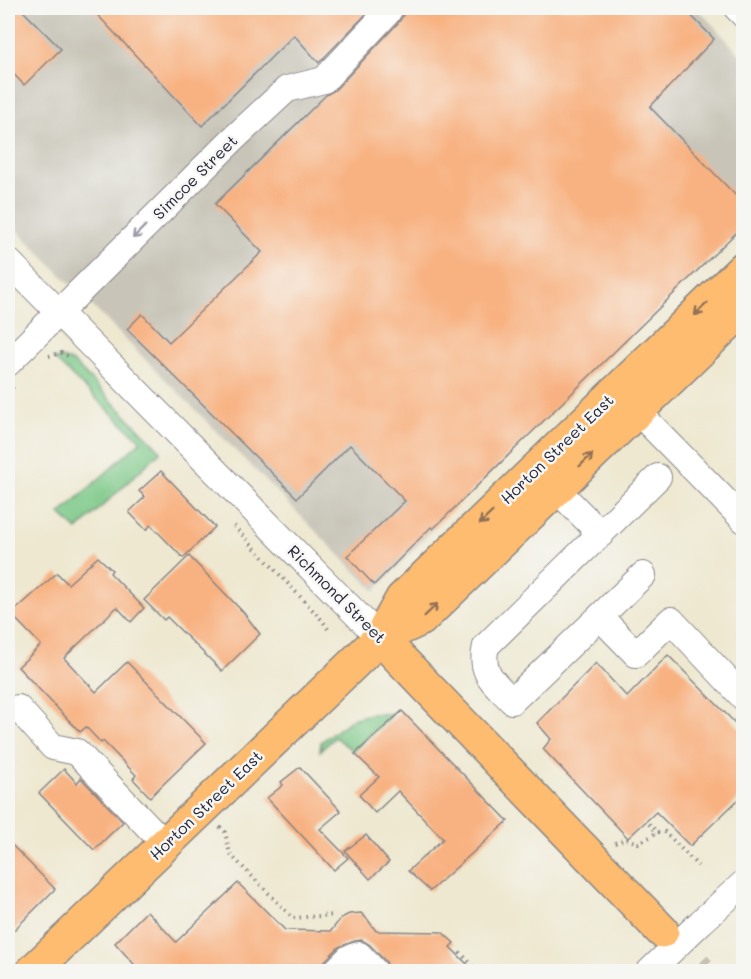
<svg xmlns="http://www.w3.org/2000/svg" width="751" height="979" viewBox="0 0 751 979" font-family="Mali,sans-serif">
	<rect width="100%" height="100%" fill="#f6f6f2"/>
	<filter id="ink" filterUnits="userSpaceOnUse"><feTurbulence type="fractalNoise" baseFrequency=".0167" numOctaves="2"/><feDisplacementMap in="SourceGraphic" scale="12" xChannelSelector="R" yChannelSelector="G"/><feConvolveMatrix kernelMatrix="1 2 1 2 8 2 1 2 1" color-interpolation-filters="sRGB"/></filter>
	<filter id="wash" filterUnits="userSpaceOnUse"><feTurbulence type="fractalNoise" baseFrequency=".008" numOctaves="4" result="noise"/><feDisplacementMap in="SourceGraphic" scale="24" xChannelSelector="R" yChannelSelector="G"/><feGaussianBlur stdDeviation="1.35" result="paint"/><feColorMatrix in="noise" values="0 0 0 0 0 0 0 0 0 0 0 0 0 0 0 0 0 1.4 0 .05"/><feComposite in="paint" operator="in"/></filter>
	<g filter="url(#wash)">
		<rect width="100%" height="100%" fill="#eee8d0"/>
		<!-- industrial -->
		<path fill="#c8c4b8" d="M8,8H697L743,58V225L433,529L375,591L8,221Z"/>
		<!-- green -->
		<g fill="#7bc887" stroke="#4e7561" stroke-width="1.5">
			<path d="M61,358L73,362L161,451L77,530L60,514L141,441L54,359Z"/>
			<path d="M370,714H393L353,751L335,737L320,751L321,742L352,719Z"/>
		</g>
		<g id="blocks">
			<!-- building -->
			<g fill="#f8b282">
				<path d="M8,8H20L61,49L24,85L8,68Z"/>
				<path d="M91,8H372L319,63L294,35L202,126Z"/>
				<path d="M405,8H684L714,39L650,107L744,204V225L433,529L431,527L374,585L347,556L405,501L350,445L297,498L127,329L142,314L169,342L262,252L215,204L326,95L335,90L398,23L403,16Z"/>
				<path d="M161,471L215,527L183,558L151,525L146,530L129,512L145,497L139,491Z"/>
				<path d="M189,556L243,612L260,634L222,671L167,617L164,620L144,600Z"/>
				<path d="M98,557L112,570L110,573L144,608L131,622L117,607L64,658L96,692L127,662L206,743L150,797L133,779L136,775L103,741L101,743L86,727L80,732L18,667L41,645L11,614L57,573L68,584Z"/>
				<path d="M668,655L744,732V794L690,846L656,812L628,838L543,749L551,739L537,723L596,663L627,697Z"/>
				<path d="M402,711L508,821L430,891L408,871L443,839L398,791L375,813L359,795L379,777L355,754Z"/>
				<path d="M300,767L341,811L320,829L348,858L334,870L267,798L283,785L281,782Z"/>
				<path d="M64,769L77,783L81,778L123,822L94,850L39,793Z"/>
				<path d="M366,835L389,862L370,879L345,851Z"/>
				<path d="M8,841L55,889L8,936Z"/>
				<path d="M238,883L285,930L331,931L341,918L349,914L361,913L368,920L376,931L442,932L454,943L450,947L475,972H390L386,962L370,945L362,940L355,941L339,947L324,962L321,968L320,972H141L115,943L147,911L176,942Z"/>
			</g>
		</g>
	</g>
	<g filter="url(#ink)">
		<use href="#blocks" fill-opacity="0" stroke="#888586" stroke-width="1.5"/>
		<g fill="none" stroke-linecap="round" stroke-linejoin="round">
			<!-- major-tunnel -->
			<path stroke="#c5c0b2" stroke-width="33" stroke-dasharray="33 16" stroke-linecap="butt" d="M662,931L700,972"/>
			<!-- minor casing -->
			<g stroke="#888586" stroke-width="28">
				<g id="minor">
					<path d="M737,8L744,15"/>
					<path d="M8,261L380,638"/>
					<path d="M8,363L231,141L287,89L324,80L387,13L390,8"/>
					<path d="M637,411L744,520"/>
					<path d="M556,489L601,534"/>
					<path d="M643,575L512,701C495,683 479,674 486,646L658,477"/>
					<path d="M600,617L636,654L671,620L744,698"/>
					<path d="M18,708L53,747L77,752L165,844"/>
					<path d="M335,972L349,958L359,955L375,972"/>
					<path d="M649,972L701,922L744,883"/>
				</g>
			</g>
			<!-- major casing -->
			<g stroke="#888586" stroke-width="36">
				<g id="major">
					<path d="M380,638L421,619L744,308"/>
					<path d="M380,638L662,931"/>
					<path d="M32,972L380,638L402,599L744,268"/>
				</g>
			</g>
			<!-- path -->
			<g stroke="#888586" stroke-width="4" stroke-dasharray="1.5 4.5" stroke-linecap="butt">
				<path d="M49,356L61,353L68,356"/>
				<path d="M8,392L14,386"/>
				<path d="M234,526L322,620L328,629"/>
				<path d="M649,824L657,832H665L698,866"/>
				<path d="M220,827L225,832L230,854L293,918L335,915"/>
				<path d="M615,843L626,839L638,843L650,837L657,832"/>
				<path d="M460,952L478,972"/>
			</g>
			<!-- minor -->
			<use href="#minor" stroke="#fff" stroke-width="26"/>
			<!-- major -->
			<use href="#major" stroke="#fdbc6f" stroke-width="33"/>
		</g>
		<!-- one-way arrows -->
		<defs><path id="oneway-shaft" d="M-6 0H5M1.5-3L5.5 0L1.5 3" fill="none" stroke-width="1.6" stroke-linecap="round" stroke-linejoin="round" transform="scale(1.5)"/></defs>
		<use stroke="#9c9ca7" href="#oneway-shaft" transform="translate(139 232) rotate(135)"/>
		<g stroke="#906f55">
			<use href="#oneway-shaft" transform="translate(701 309) rotate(136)"/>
			<use href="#oneway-shaft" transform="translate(586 460) rotate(-44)"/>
			<use href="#oneway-shaft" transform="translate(486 518) rotate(136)"/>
			<use href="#oneway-shaft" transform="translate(431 610) rotate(-44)"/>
		</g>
	</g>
	<g text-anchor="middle" stroke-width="5" stroke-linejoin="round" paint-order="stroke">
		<!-- street labels -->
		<g font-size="16" fill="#22223b" stroke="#f6f6f2">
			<text transform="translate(195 177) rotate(-45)" y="6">Simcoe Street</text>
			<text transform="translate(557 449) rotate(-44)" y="6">Horton Street East</text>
			<text transform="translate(337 594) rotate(45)" y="6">Richmond Street</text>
			<text transform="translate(206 805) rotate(-44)" y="6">Horton Street East</text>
		</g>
	</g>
	<!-- margin -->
	<rect width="751" height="979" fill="none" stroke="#f6f6f2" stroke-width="30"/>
</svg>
